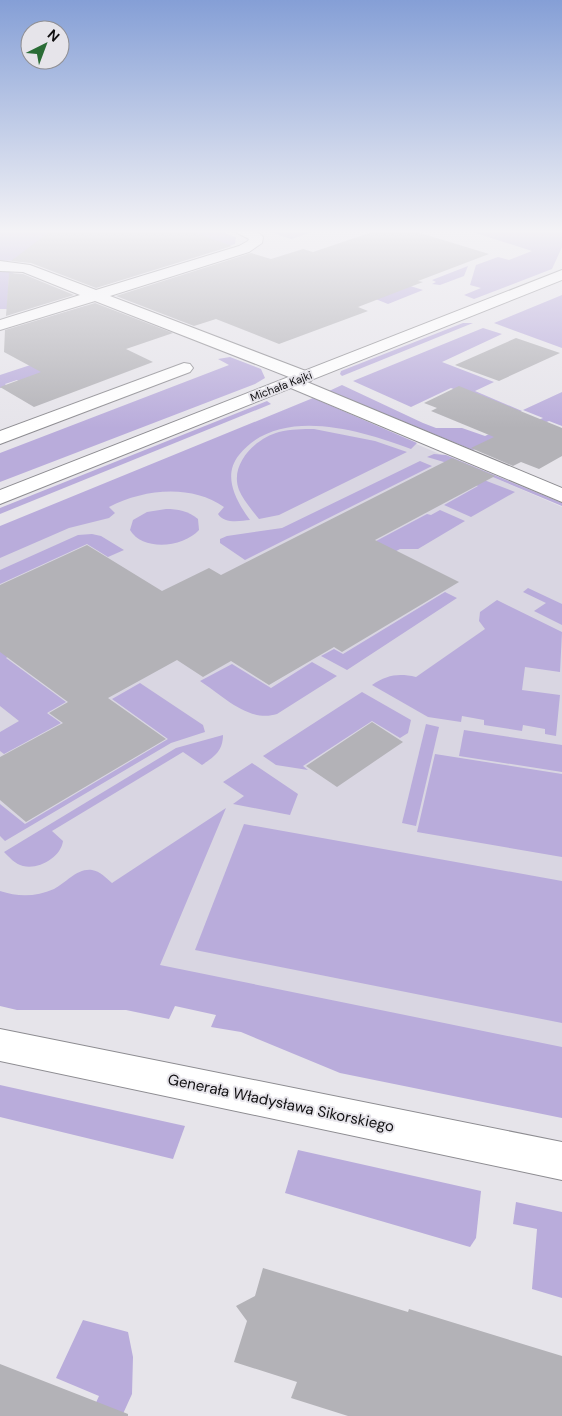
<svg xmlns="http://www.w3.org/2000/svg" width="562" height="1416" viewBox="0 0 562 1416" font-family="'DM Sans',sans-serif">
	<rect width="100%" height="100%" fill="#e6e4ea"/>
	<!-- built -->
	<path fill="#d9d6e2" d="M317,401L562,507V1070L0,956V536Z"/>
	<!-- green -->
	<g fill="#b9acdb">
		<path d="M0,229H213L236,237L235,244L107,284L27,260L0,261Z"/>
		<path d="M261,229H322L291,239Z"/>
		<path d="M449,229H560L562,230V247L552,269L474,299L464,295L481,288L470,285L476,265L498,257L509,260L532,251L466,230L459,232Z"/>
		<path d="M468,266L464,276L440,285L432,284L436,282L432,280Z"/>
		<path d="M0,270L14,273L9,277L7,309H0Z"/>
		<path d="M407,285L423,290L388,304L373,298Z"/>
		<path d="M562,295V348L494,323Z"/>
		<path d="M86,306L107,352L20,382L17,380L5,384L7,386L0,388V375L67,353L17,327Z"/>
		<path d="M463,323H473L342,376L340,374L341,371Z"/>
		<path d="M483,328L502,334L442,362L494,382L475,391L522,411L514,415L531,423L543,418L523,410L562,392V426L549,421L473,450L329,391L342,385L423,423L436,428H462L485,436L500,429L491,404L451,388L411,407L353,381Z"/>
		<path d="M230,357L261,369L265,378L255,384L0,482V453L229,365L218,359Z"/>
		<path d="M313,398L417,443L411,449C361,430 279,405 239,455C222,476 236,501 250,520C240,521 224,524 218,514L224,507C191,484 144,489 109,507L115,513L109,518L69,528L0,558V526Z"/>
		<path d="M267,401L271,404L0,514V508Z"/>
		<path d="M314,429L375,441L407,452L279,515L259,519C252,510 243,500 239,490C229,464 256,438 279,432C291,429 303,429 314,429Z"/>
		<path d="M434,454L446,455L562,503V506L488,475L427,457Z"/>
		<path d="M420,461L432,466L245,560L220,543V539L227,536L282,528Z"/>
		<path d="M471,475L515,492L471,517L444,505L478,486L463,479Z"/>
		<path d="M166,509C178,509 188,511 198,519L199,530C184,547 143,552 130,530L133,520L147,512Z"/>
		<path d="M440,510L465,521L418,549H400L356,572L295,584L427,514L431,515Z"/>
		<path d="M92,534L101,536L124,550L108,557L87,544L0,584V570L78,535Z"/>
		<path d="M528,588L562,604V625L534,611L546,603L523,592Z"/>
		<path d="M445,592L457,598L347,670L321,656L334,649L343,654Z"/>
		<path d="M497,600L562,632L560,672L525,667L522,690L560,695L556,736L545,734V729L523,725L522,731L484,725V720L462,716L461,722L428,717L372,685C387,675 398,673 416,677L485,629L479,621L480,612Z"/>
		<path d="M0,648L10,655L6,658L66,702L47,713L61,723L4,754L0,751V732L19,721L0,706Z"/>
		<path d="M312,662L337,676L277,714C249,723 223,696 200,681L232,664L271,688Z"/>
		<path d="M140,683L203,725L205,732L171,743L5,841L0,836V804L25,824L168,739L112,699Z"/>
		<path d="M362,692L411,720L408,733L400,738L372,721L303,766L308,770L276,765L263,756Z"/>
		<path d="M426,724L439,727L416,826L402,823Z"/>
		<path d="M464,730L562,745V772L459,756Z"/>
		<path d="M223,735C223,751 214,757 202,765L183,752L52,831L63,841C61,857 39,870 23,866C15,864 9,857 4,852L176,748Z"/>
		<path d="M435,754L562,774V857L417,832Z"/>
		<path d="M252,763L298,794L290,815L233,804L244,796L223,782Z"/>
		<path d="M226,808L160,965L562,1047V1118L340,1073L241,1032L211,1027L216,1015L175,1006L169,1019L126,1010H17L0,1006V891C18,897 36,897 54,889C66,883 77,868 92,870C100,871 106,878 112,883Z"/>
		<path d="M244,824L562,881V1023L195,950Z"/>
		<path d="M0,1085L185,1126L173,1159L0,1117Z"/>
		<path d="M298,1150L481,1191L476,1238L470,1247L285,1193Z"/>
		<path d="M516,1202L562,1212V1298L532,1289L537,1229L513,1224Z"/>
		<path d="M83,1320L128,1332L133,1357L132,1394L122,1416H90L99,1396L56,1378Z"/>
	</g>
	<!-- building -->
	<g fill="#b3b2b7">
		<path d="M53,229H185L232,246L96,288L31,263L11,261Z"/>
		<path d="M381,229H407L489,254L418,281L423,282L358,307L368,311L279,344L216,319L194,326L116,296L251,253L271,259L303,249L313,252Z"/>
		<path d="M9,273L23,274L74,295L6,316Z"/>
		<path d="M95,303L173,333L126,349L153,362L34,407L0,387L41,372L4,352L5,330Z"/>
		<path d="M516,338L560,353L499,381L455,365Z"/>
		<path d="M459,386L562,428V456L539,469L521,462L513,466L471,448L494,437L431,411L437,408L424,403Z"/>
		<path d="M452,458L495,476L375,540L459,582L342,652L334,647L269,685L231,661L203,677L177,660L108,698L166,739L26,822L0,800V757L63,723L49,713L68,702L0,652V585L87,545L162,591L209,568L221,575Z"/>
		<path d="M372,722L403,742L337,787L306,766Z"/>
		<path d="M263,1268L408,1312L409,1309L562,1356V1416H348L291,1398L297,1382L234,1362L247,1321L236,1306L255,1296Z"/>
		<path d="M0,1364L128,1414V1416H0Z"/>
	</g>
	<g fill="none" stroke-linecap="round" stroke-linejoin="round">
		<!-- minor casing -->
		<g stroke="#8d8c91" stroke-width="2">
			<g id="minor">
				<path d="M230,229C242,229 255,228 263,237L262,243L249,252L110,296L311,373L314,377L311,381L307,382L562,488V502L286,386L283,382L289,377L95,301L0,330V320L80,295L23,272L0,271V261L30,265L96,290L239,246L248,241L249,239Z"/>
				<path d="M184,363L190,364L193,368L190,372L0,444V431Z"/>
			</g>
		</g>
		<!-- tertiary casing -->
		<g stroke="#8d8c91" stroke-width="2">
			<g id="tertiary">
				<path d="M562,270V280L0,504V490Z"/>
				<path d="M0,1029L562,1142V1180L0,1061Z"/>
			</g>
		</g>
		<!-- minor -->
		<use href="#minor" fill="#fff" fill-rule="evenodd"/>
		<!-- tertiary -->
		<use href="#tertiary" fill="#fff" fill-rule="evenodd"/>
	</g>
	<!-- sky -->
	<linearGradient id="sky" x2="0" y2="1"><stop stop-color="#859fd6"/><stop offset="0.54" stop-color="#f4f3f6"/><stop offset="1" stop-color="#f4f3f6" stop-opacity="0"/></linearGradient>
	<rect width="562" height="428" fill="url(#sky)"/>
	<g text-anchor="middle" stroke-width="4" stroke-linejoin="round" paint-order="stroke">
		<!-- far-street labels -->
		<g font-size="11" fill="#100f11" stroke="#e6e4ea">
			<text transform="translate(281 386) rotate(-21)" y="4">Michała Kajki</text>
		</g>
		<!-- near-street labels -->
		<g font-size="15" fill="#100f11" stroke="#e6e4ea">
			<text transform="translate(281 1103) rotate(12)" y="5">Generała Władysława Sikorskiego</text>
		</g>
	</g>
	<!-- north arrow -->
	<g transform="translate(45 45) rotate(42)"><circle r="24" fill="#e6e4ea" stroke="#908f93"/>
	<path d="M0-4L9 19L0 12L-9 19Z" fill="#2a6c36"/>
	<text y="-8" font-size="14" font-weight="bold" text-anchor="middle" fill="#100f11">N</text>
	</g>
</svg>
